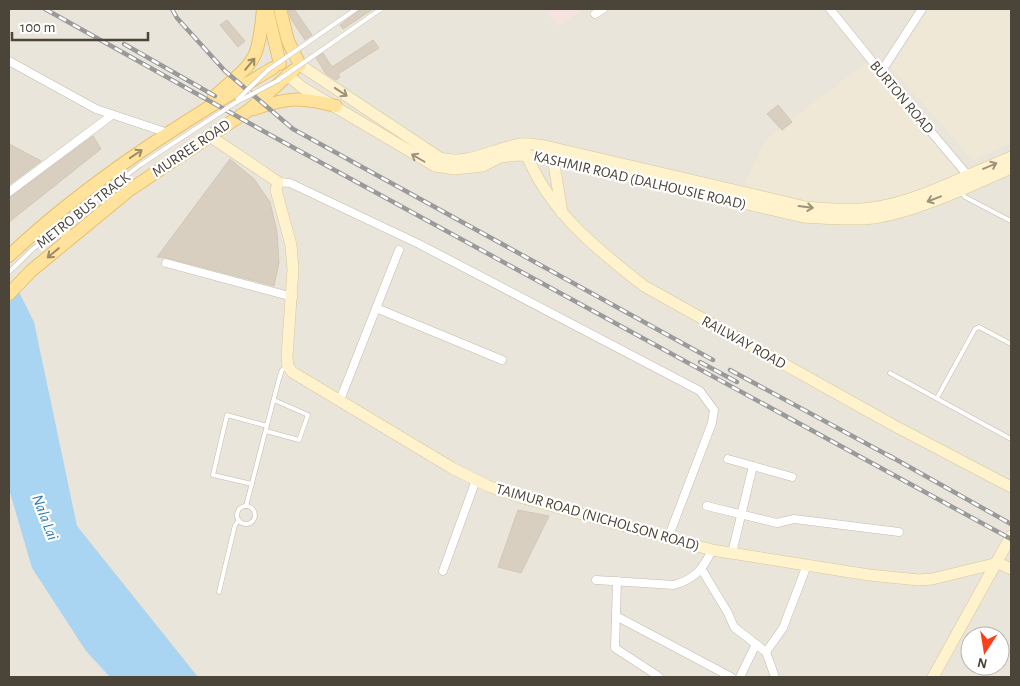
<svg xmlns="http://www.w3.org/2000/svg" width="1020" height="686" viewBox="0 0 1020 686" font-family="'Alegreya Sans',sans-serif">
	<rect width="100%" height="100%" fill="#f6f3ec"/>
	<!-- residential -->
	<path fill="#eae5da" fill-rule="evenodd" d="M9,9H1011V677H9ZM970,636H1000V666H970Z"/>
	<!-- education -->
	<g fill="#efe8d6">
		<path d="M928,9H1011V143L973,160L891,68Z"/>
		<path d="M870,60L968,175L926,192L849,209L740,193L766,139Z"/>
	</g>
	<!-- medical -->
	<path fill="#f6e3e0" d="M544,9H583L559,26Z"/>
	<!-- water -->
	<path fill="#a9d4f2" d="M14,282L34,322L77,526L198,677H110L86,651L32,568L9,489V286Z"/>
	<!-- building -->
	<g fill="#d8cfc1" stroke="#d3c7b4">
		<path d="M288,9H294L312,35L305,40L291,19Z"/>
		<path d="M361,9H373L343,29L340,25Z"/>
		<path d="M227,20L245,41L238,47L220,25Z"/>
		<path d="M373,40L379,48L338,74L340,77L336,80L326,74L316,58L323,53L332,67Z"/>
		<path d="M778,105L792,122L782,130L767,114Z"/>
		<path d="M93,136L101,149L9,222V198Z"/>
		<path d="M9,144L41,161L9,185Z"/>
		<path d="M230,159L254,179L270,202L277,232L279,263L274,286L167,258L157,257Z"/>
		<path d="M518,510L549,516L521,573L498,567Z"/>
	</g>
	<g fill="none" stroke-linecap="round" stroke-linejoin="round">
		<!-- lane casing -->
		<g stroke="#c2bbae" stroke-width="5">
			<g id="lane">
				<path d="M960,191L965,197L1011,221"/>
				<path d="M890,373L1011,439"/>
				<path d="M937,398L975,329L979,327L1011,344"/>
				<path d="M266,431L299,440L308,415L274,400"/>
				<path d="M252,484L213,475L227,415L267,426"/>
				<path d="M246,506L279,379L282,370L286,367"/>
				<circle cx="246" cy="515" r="9"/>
				<path d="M219,592L235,525L239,520"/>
			</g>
		</g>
		<!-- street casing -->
		<g stroke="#c2bbae" stroke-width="9">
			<g id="street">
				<path d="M830,9L889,82L970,178"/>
				<path d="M595,14L603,9"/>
				<path d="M9,61L96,109L168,133"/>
				<path d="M881,72L922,9"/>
				<path d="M278,182L290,183L419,244L700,391L714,410L712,423L668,538"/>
				<path d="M9,192L112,115"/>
				<path d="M166,263L293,297"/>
				<path d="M376,308L502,360"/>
				<path d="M340,400L399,250"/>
				<path d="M728,459L792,477"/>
				<path d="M707,506L777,523L794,519L899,532"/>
				<path d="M732,553L753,466"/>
				<path d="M702,570L728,613L734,627L766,652L775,677"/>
				<path d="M443,571L476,480"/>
				<path d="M596,580L674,585C695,579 703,569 712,550"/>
				<path d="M617,581L615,648L658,676L657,677"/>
				<path d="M616,616L731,677"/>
				<path d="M766,652L783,628L807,565"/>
				<path d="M740,677L756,644"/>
			</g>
		</g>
		<!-- secondary casing -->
		<g stroke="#d6c79b" stroke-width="12">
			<g id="secondary">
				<path d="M300,65L440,158C469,166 493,148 521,144C529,143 537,145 545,146L806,207C827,209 850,211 871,208C920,201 966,175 1011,157"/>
				<path d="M287,75L303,88L435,166L455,169L483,166L500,157L518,155L546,157L803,217C826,218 850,221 873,218C913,213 973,185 1011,168"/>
				<path d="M208,135L278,182L276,190L291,245L293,269L287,356L288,366L292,372L452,468L488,486L520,497L712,550L869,575L919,580L932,579L998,563"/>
				<path d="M524,148C546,209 595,248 644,286L893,425L1011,487"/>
				<path d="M554,152L553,158L562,213"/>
				<path d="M998,563L1011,569"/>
				<path d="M933,677L1011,536"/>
			</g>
		</g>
		<!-- primary casing -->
		<g stroke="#e6c16a" stroke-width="14">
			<g id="primary">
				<path d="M267,9L280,64"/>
				<path d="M280,9L288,41L300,65"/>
				<path d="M214,97C254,60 258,66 263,9"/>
				<path d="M254,109C289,97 300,97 336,106"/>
				<path d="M52,219L70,238"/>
				<path d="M9,256C88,181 180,124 273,68"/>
				<path d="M9,294L31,271L128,191L249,110L294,70"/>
			</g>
		</g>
		<!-- lane -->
		<use href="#lane" stroke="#fff" stroke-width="4"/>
		<!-- street -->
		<use href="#street" stroke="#fff" stroke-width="8"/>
		<!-- secondary -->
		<use href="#secondary" stroke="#fff3cd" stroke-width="11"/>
		<!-- primary -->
		<use href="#primary" stroke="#ffe39c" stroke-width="12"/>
		<!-- rail casing -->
		<g stroke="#9a9a9a" stroke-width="4.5">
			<g id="rail">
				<path d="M45,9L274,137L1011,539"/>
				<path d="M172,9L177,18L225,71L293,129L713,360"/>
				<path d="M124,44L215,96"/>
				<path d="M700,362L737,382"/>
				<path d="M730,370L893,458"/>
				<path d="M888,455L1011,524"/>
			</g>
		</g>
		<!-- rail -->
		<use href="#rail" stroke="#fff" stroke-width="2.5" stroke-dasharray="8" stroke-linecap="butt"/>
		<!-- lane-bridge casing -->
		<g stroke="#c2bbae" stroke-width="5" stroke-linecap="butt">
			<g id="lane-bridge">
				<path d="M238,99L268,70L356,9"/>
				<path d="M9,272L33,249L140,165L235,103L277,81L381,9"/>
			</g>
		</g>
		<!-- lane-bridge -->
		<use href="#lane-bridge" stroke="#fff" stroke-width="4"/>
	</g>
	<!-- one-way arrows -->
	<defs><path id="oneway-shaft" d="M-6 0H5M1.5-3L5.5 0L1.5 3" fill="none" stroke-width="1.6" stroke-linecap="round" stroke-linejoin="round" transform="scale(1.25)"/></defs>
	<g stroke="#9c8c66">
		<use href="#oneway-shaft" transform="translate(250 64) rotate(-50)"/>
		<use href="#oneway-shaft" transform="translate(136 154) rotate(-34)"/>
		<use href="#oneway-shaft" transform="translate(53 253) rotate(140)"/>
	</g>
	<g stroke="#9c937c">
		<use href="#oneway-shaft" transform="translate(341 92) rotate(34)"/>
		<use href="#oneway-shaft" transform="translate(418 158) rotate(-150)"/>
		<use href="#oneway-shaft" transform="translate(990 166) rotate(-23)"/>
		<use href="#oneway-shaft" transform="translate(934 199) rotate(159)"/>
		<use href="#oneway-shaft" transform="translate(806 207) rotate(7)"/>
	</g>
	<g text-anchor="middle" stroke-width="4.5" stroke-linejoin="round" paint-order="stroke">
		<!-- street labels -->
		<g font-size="15" fill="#4b4439" stroke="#fff">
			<text transform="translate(902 97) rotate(50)" y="5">BURTON ROAD</text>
			<text transform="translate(191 148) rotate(-34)" y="5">MURREE ROAD</text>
			<text transform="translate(640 180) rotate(13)" y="5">KASHMIR ROAD (DALHOUSIE ROAD)</text>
			<text transform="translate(83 210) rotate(-38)" y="5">METRO BUS TRACK</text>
			<text transform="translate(744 342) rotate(29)" y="5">RAILWAY ROAD</text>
			<text transform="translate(598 517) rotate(16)" y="5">TAIMUR ROAD (NICHOLSON ROAD)</text>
		</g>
		<!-- water labels -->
		<g font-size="16" font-style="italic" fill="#2e7ab2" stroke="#fff">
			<text transform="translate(46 517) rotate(69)" y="6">Nala Lai</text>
		</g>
	</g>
	<!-- border -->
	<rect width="1020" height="686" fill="none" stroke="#4b4439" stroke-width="20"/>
	<!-- north arrow -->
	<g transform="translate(985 651) rotate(192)"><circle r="24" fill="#ffffff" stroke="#b7b4b0"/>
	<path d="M0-4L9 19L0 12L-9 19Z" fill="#fc3f1d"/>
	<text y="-8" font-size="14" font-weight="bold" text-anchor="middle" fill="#4b4439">N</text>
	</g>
	<!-- scale -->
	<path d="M12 32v8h136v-8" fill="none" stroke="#4b4439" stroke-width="2.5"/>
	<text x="20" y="32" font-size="15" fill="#4b4439" stroke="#ffffff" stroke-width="4" paint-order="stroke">100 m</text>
</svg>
